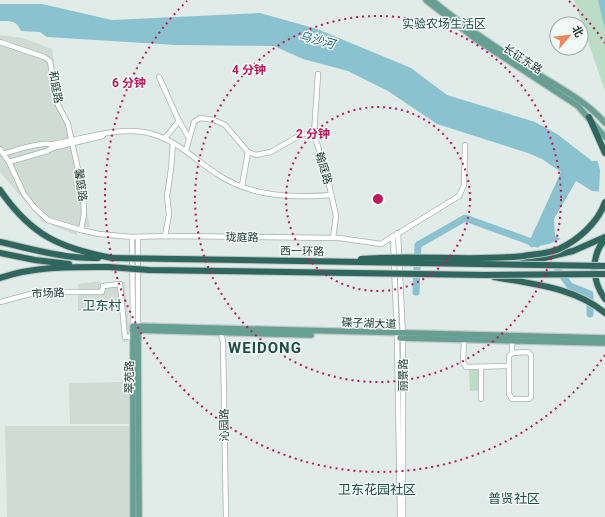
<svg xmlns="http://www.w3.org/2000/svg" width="605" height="517" viewBox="0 0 605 517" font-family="Roboto,'Noto Sans SC',sans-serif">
	<rect width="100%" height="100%" fill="#e1ebe7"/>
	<!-- built -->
	<g fill="#d0dbd6">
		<path d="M0,35L23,38L52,49L59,102L69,121L90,227L78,226L77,235L43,222L0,172Z"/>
		<path d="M100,281L101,284L125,282L130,338L127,342H123L122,312L78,311V284Z"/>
		<path d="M131,378L130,424H70L69,383L120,382Z"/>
		<path d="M5,426H129V517H7Z"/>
	</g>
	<!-- green -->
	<g fill="#bbdcc5">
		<path d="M574,0H605V91Z"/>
		<path d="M469,370H478V391H470Z"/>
	</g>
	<!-- water -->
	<g fill="#8bc2cf">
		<path d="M598,0H605V30Z"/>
		<path d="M0,4H42L112,20L260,13L317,29L411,68L447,95L535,122L557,134L592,161H601L605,192L592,191L576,181L554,219L555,236L573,245L556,279L528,244L561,172L542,159L528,153L437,124L388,91L348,71L303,59L274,46L176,45L47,37L40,32L21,31C16,20 11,21 0,21Z"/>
	</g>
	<!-- pier -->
	<g fill="#e1ebe7">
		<path d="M605,158V194L599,193L600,170L597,159Z"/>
		<path d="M563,238L575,244V246L558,280L556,281L528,248L549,244Z"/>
	</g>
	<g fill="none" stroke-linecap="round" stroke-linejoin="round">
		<!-- river -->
		<g stroke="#8bc2cf" stroke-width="7">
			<path d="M558,270L570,286L590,294V314"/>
			<path d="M416,292L418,245L465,218L537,244"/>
		</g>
		<!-- minor casing -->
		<g stroke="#a4b3ae" stroke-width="6">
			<g id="minor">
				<path d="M0,42L44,57L50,61L57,103L68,124L83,192L84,214L81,230"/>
				<path d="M318,74L314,134L327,175L336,216L333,238"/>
				<path d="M159,77L179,121L189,138"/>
				<path d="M165,138L179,121"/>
				<path d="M0,149L9,162L24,194L34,207L48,220L81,230L99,234L132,237L165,236L339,238L381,244L459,196L464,185L465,145"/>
				<path d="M186,150L194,122L200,118L214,120L225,125L248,152L256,155L271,152L302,134H314"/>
				<path d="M3,154C16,150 30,145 44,144C48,143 50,145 53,144C84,139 121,125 152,134C178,141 195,160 217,174C251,197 292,198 331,195"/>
				<path d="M9,162L47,151L52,148L103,136"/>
				<path d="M242,186L248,152"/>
				<path d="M398,233L403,338V517"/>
				<path d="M165,236L169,215L167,196L171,169L173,143"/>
				<path d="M393,236L397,337L400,517"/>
				<path d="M132,237L133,326"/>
				<path d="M0,302L38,292H102L103,286L120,284L125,337H130L133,332"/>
				<path d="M138,326V237"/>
				<path d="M221,333L223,342L226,517"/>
				<path d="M464,340L463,362L466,367L509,366"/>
				<path d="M512,353L509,356V394L512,399H529L531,397V355L528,352L512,353V341"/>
				<path d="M481,399V367"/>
			</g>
		</g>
		<!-- major casing -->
		<g stroke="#c1c8c7" stroke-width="8">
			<g id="major">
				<path d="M426,0L477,40L578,106L605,137"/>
				<path d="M432,0C464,27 498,49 533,71C558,87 585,100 605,123"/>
				<path d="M138,327L139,517"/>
				<path d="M133,330L311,335"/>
				<path d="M400,338L605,343"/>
				<path d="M133,517V326L605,338"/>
			</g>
		</g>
		<!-- highway casing -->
		<g stroke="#c1c8c7" stroke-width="8">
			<g id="highway">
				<path d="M589,117L605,153"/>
				<path d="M0,190C31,235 59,248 112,258"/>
				<path d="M605,239C590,257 592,281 605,299"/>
				<path d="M0,242C32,249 65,259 98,258"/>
				<path d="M0,253L35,260L69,264"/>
				<path d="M522,258H544L573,251L605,237"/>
				<path d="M494,277C532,284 574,287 605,313"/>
				<path d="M0,278C35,266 72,267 109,267"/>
			</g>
		</g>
		<!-- minor -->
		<use href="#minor" stroke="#fff" stroke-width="4.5"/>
		<!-- major -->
		<use href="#major" stroke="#67a093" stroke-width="5.5"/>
		<!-- highway -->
		<use href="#highway" stroke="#2f675e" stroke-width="6"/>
		<!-- highway-bridge casing -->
		<g stroke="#c1c8c7" stroke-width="8" stroke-linecap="butt">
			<g id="highway-bridge">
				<path d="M112,258L605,266"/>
				<path d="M361,259C414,254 469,262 523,256C534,254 548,254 559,249C578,240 598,223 605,202"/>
				<path d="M109,267L149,270L485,275L605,274"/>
			</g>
		</g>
		<!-- highway-bridge -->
		<use href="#highway-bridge" stroke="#2f675e" stroke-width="6"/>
	</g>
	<!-- distance rings -->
	<g fill="none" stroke="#c2185b" stroke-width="2" stroke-dasharray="2 4">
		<circle cx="378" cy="199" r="92"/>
		<circle cx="378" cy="199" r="183"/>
		<path d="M605 355A275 275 0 1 1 187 1M569 1A275 275 0 0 1 605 43"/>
	</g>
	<g text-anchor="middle" stroke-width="3" stroke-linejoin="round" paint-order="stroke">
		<!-- street labels -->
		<g font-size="11" fill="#223c36" stroke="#f2f8f5">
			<text transform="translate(523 59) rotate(33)" y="4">长征东路</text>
			<text transform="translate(56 87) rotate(80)" y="4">和庭路</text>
			<text transform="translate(324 168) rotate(74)" y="4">翰庭路</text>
			<text transform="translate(81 185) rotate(82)" y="4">馨庭路</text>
			<text transform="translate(242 237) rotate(1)" y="4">珑庭路</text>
			<text transform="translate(302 251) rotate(1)" y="4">西一环路</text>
			<text transform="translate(48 293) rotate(-3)" y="4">市场路</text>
			<text transform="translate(369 323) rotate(2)" y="4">碟子湖大道</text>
			<text transform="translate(403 375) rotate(-90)" y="4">丽景路</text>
			<text transform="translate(129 377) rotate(-90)" y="4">翠苑路</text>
			<text transform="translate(224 425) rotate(-91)" y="4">沁园路</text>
		</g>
		<!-- neighbourhood labels -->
		<g font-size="12" fill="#1f4d44" stroke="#f2f8f5">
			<text x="444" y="28">实验农场生活区</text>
		</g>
		<!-- water labels -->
		<g font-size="12" font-style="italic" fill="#1e6376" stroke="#f2f8f5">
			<text transform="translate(317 40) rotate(15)" y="4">乌沙河</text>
		</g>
		<!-- quarter labels -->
		<g font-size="13" fill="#1f4d44" stroke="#f2f8f5">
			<text x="102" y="310">卫东村</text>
			<text x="377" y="494">卫东花园社区</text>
			<text x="514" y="503">普贤社区</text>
		</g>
		<!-- district labels -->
		<g font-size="15" font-weight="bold" letter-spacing="1" fill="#1f4d44" stroke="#f2f8f5">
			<text x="265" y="353">WEIDONG</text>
		</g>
	</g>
	<circle cx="378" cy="199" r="6" fill="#c2185b" stroke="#f2f8f5" stroke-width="2"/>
	<g font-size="12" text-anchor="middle" font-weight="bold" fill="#c2185b" stroke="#f2f8f5" stroke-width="3" stroke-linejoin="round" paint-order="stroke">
		<text x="249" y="74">4 分钟</text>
		<text x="129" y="87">6 分钟</text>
		<text x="313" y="138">2 分钟</text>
	</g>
	<!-- north arrow -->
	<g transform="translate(569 36) rotate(62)"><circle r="19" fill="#f2f8f5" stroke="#9fada9"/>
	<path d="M0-3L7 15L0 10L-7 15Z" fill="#ee875d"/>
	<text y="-6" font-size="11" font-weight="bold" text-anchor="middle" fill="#223c36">北</text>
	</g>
</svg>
